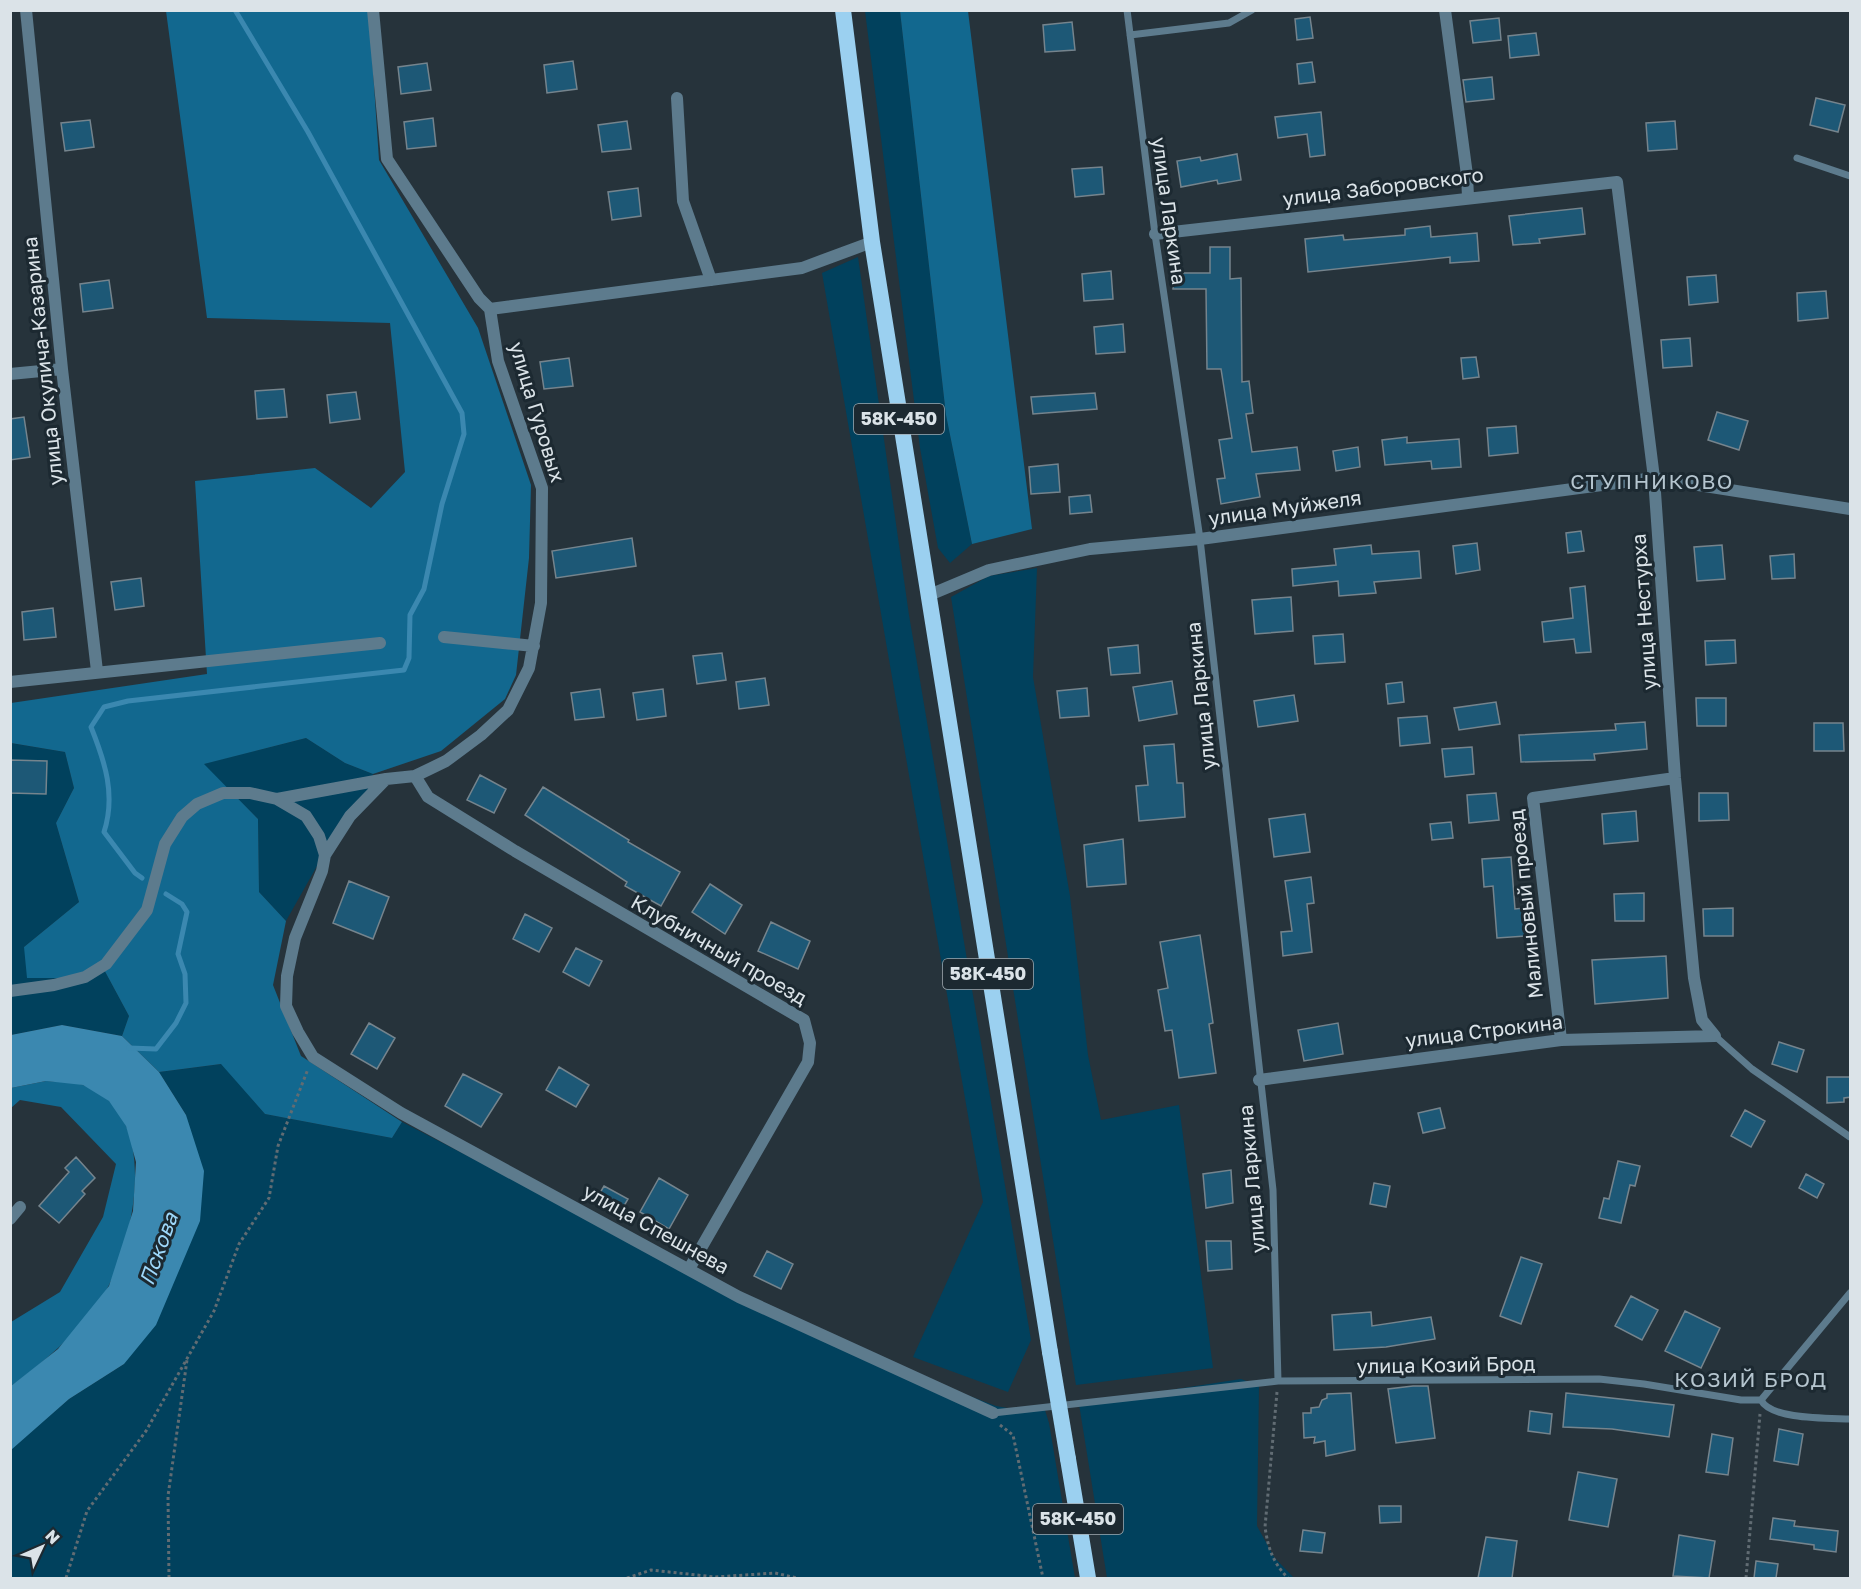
<svg xmlns="http://www.w3.org/2000/svg" width="1861" height="1589" font-family="'Golos Text',sans-serif">
<style>
.green{fill:#01415d}
.forest{fill:#12688f}
.water{fill:#3b88b0}
.lines{fill:none;stroke-linecap:round;stroke-linejoin:round}
.stream{stroke:#3b88b0;stroke-width:5}
.building{fill:#1d5876;stroke:#75848d;stroke-width:1.5}
.path{stroke:#616c73;stroke-width:3;stroke-dasharray:3 3;stroke-linecap:butt}
.service{stroke:#5d7b8d;stroke-width:7}
.minor{stroke:#5d7b8d;stroke-width:12}
.trunk{stroke:#9bd0f0;stroke-width:16}
.trunk-bridge{stroke:#9bd0f0;stroke-width:16}
.labels{text-anchor:middle;stroke-width:6;stroke-linejoin:round;paint-order:stroke}
.shield{fill:#1c2931;stroke:#a2abb1;stroke-width:1.5}
.shield-label{font-size:18px;font-weight:bold;fill:#dbe3e8}
.street-label{font-size:20px;fill:#dbe3e8;stroke:#1c2931}
.neighbourhood-label{font-size:21px;letter-spacing:1.5px;fill:#b5c5cf;stroke:#1c2931}
.water-label{font-size:21px;font-style:italic;fill:#9ed8fb;stroke:#1c2931}
</style>
<rect width="100%" height="100%" fill="#26333b"/>
<path class="green" d="M 865,11 L 900,11 L 946,415 L 972,544 L 950,563 L 938,548 L 920,448 Z
M 858,257 L 909,615 L 1031,1340 L 1008,1392 L 913,1357 L 983,1202 L 822,273 Z
M 1037,568 L 1033,677 L 1070,896 L 1088,1055 L 1101,1120 L 1179,1105 L 1213,1368 L 1076,1385 L 951,597 L 989,576 Z
M 306,738 L 345,763 L 373,774 L 372,788 L 335,834 L 286,921 L 259,892 L 258,819 L 203,764 Z
M 10,743 L 65,752 L 74,788 L 56,823 L 79,902 L 24,947 L 101,964 L 129,1016 L 122,1036 L 62,1025 L 11,1035 Z
M 222,1064 L 265,1114 L 392,1138 L 402,1122 L 691,1271 L 906,1372 L 996,1406 L 1019,1410 L 1044,1407 L 1049,1423 L 1075,1578 L 11,1578 L 10,1450 L 69,1399 L 124,1364 L 186,1115 L 159,1072 Z
M 1241,1379 L 1259,1386 L 1257,1526 L 1274,1557 L 1294,1578 L 1107,1578 L 1079,1404 Z"/>
<path class="forest" d="M 166,11 L 369,11 L 379,160 L 478,328 L 531,485 L 529,558 L 516,675 L 505,699 L 441,751 L 373,774 L 345,763 L 306,738 L 204,764 L 258,819 L 259,892 L 286,921 L 273,985 L 301,1056 L 402,1122 L 392,1138 L 265,1114 L 221,1064 L 159,1072 L 122,1036 L 129,1016 L 101,964 L 69,978 L 27,978 L 24,947 L 79,902 L 56,823 L 74,788 L 65,752 L 11,743 L 11,703 L 207,674 L 195,481 L 315,468 L 371,508 L 405,472 L 390,323 L 207,318 Z
M 900,11 L 968,11 L 1032,529 L 972,544 L 946,415 Z
M 46,1081 C 58,1082 72,1081 83,1085 C 160,1111 136,1231 109,1285 C 92,1321 43,1364 11,1386 L 11,1322 L 60,1292 L 103,1217 L 116,1164 L 61,1107 L 20,1100 L 11,1108 L 11,1088 Z"/>
<path class="water" d="M 62,1025 L 122,1036 L 159,1072 L 186,1115 L 204,1171 L 200,1221 L 156,1325 L 124,1364 L 69,1399 L 11,1450 L 11,1386 L 58,1349 L 109,1286 L 133,1211 L 136,1162 L 126,1126 L 109,1101 L 83,1085 L 46,1081 L 11,1088 L 11,1035 Z"/>
<g class="lines">
<path class="stream" d="M 142,878 L 135,873 L 104,832 C 116,795 105,762 91,727 L 104,707 L 128,701 L 404,670 L 409,658 L 410,615 L 424,589 L 442,504 L 464,434 L 462,413 L 308,132 L 235,10
M 129,1048 L 156,1049 L 176,1023 L 186,1003 L 185,974 L 178,954 L 187,912 L 182,904 L 166,894"/>
</g>
<path class="building" d="M 1310,17 L 1313,38 L 1297,40 L 1295,19 Z
M 1499,18 L 1501,40 L 1473,43 L 1470,21 Z
M 1072,22 L 1075,50 L 1045,52 L 1043,25 Z
M 1536,33 L 1539,55 L 1510,58 L 1508,36 Z
M 573,61 L 577,89 L 547,93 L 544,65 Z
M 1312,62 L 1315,82 L 1299,84 L 1297,64 Z
M 427,63 L 431,90 L 401,94 L 398,67 Z
M 1492,77 L 1494,99 L 1466,102 L 1463,80 Z
M 1816,98 L 1845,105 L 1838,132 L 1810,125 Z
M 1321,112 L 1325,155 L 1310,157 L 1307,134 L 1278,138 L 1275,117 Z
M 433,118 L 436,146 L 407,149 L 404,122 Z
M 90,120 L 94,147 L 65,151 L 61,123 Z
M 627,121 L 631,149 L 602,152 L 598,125 Z
M 1675,121 L 1677,149 L 1648,151 L 1646,123 Z
M 1237,154 L 1241,180 L 1218,184 L 1217,180 L 1181,187 L 1177,161 L 1200,157 L 1201,161 Z
M 1102,167 L 1104,194 L 1075,197 L 1072,169 Z
M 638,188 L 641,216 L 612,220 L 608,192 Z
M 1582,208 L 1585,234 L 1539,239 L 1540,243 L 1513,245 L 1509,216 Z
M 1430,226 L 1431,237 L 1477,233 L 1479,261 L 1450,263 L 1450,257 L 1308,272 L 1305,239 L 1343,235 L 1344,240 L 1405,235 L 1405,229 Z
M 1210,247 L 1230,247 L 1230,279 L 1241,278 L 1242,382 L 1249,381 L 1253,413 L 1246,414 L 1252,452 L 1297,447 L 1300,470 L 1256,474 L 1260,497 L 1221,504 L 1217,479 L 1225,478 L 1219,440 L 1232,438 L 1221,369 L 1207,369 L 1206,289 L 1173,289 L 1173,273 L 1210,273 Z
M 1111,271 L 1113,299 L 1084,301 L 1082,274 Z
M 1716,275 L 1718,302 L 1689,305 L 1687,277 Z
M 109,280 L 113,308 L 83,312 L 80,284 Z
M 1826,291 L 1828,318 L 1798,321 L 1797,293 Z
M 1123,324 L 1125,352 L 1096,354 L 1094,327 Z
M 1690,338 L 1692,366 L 1663,368 L 1661,340 Z
M 1476,357 L 1479,377 L 1463,379 L 1461,358 Z
M 569,358 L 573,386 L 544,389 L 540,362 Z
M 284,389 L 287,417 L 257,419 L 255,391 Z
M 356,392 L 360,419 L 330,423 L 327,395 Z
M 1095,393 L 1097,409 L 1033,414 L 1031,397 Z
M 1717,412 L 1748,421 L 1739,450 L 1708,440 Z
M 24,417 L 30,457 L 10,460 L 10,419 Z
M 1516,426 L 1518,453 L 1489,456 L 1487,428 Z
M 1407,437 L 1407,443 L 1459,439 L 1461,467 L 1432,469 L 1431,461 L 1385,465 L 1382,440 Z
M 1358,447 L 1360,467 L 1336,471 L 1333,451 Z
M 1058,464 L 1060,492 L 1031,494 L 1029,467 Z
M 1090,495 L 1092,512 L 1070,514 L 1069,497 Z
M 1581,531 L 1584,551 L 1568,553 L 1566,533 Z
M 632,538 L 636,566 L 556,578 L 552,551 Z
M 1477,543 L 1480,570 L 1456,574 L 1453,546 Z
M 1371,545 L 1372,554 L 1419,551 L 1421,578 L 1374,582 L 1376,593 L 1339,596 L 1338,581 L 1293,586 L 1292,569 L 1336,565 L 1334,549 Z
M 1722,545 L 1725,579 L 1697,581 L 1694,547 Z
M 1794,554 L 1795,578 L 1772,579 L 1770,556 Z
M 141,578 L 144,606 L 115,610 L 111,582 Z
M 1585,586 L 1591,652 L 1576,653 L 1574,639 L 1544,642 L 1542,622 L 1573,618 L 1570,588 Z
M 1291,597 L 1293,631 L 1255,634 L 1252,600 Z
M 53,608 L 56,637 L 24,640 L 22,612 Z
M 1343,634 L 1345,662 L 1315,664 L 1313,636 Z
M 1735,640 L 1736,663 L 1706,665 L 1705,641 Z
M 1138,645 L 1140,673 L 1111,675 L 1108,648 Z
M 722,653 L 726,680 L 697,684 L 693,656 Z
M 765,678 L 769,705 L 739,709 L 736,682 Z
M 1172,681 L 1177,714 L 1139,721 L 1133,687 Z
M 1402,682 L 1404,702 L 1388,704 L 1386,684 Z
M 1087,688 L 1089,716 L 1060,718 L 1057,691 Z
M 600,689 L 604,717 L 575,720 L 571,693 Z
M 663,689 L 666,716 L 637,720 L 633,693 Z
M 1294,695 L 1298,721 L 1258,727 L 1254,701 Z
M 1696,698 L 1726,698 L 1726,726 L 1697,726 Z
M 1496,702 L 1500,724 L 1459,730 L 1454,708 Z
M 1427,716 L 1430,743 L 1400,746 L 1398,718 Z
M 1645,722 L 1647,749 L 1594,754 L 1595,760 L 1521,762 L 1519,735 L 1616,730 L 1615,724 Z
M 1814,723 L 1843,723 L 1844,751 L 1814,751 Z
M 1174,744 L 1177,783 L 1183,783 L 1185,817 L 1139,821 L 1136,786 L 1148,785 L 1144,746 Z
M 1472,747 L 1474,774 L 1445,777 L 1442,749 Z
M 10,760 L 47,761 L 46,794 L 10,793 Z
M 480,775 L 506,789 L 494,813 L 467,800 Z
M 543,787 L 629,840 L 628,842 L 680,872 L 661,906 L 625,886 L 627,882 L 525,815 Z
M 1496,793 L 1499,820 L 1469,823 L 1467,795 Z
M 1699,793 L 1728,793 L 1729,820 L 1699,821 Z
M 1636,811 L 1638,841 L 1604,844 L 1602,814 Z
M 1305,814 L 1310,852 L 1274,857 L 1269,819 Z
M 1451,822 L 1453,838 L 1432,840 L 1430,824 Z
M 1123,839 L 1126,884 L 1087,887 L 1084,845 Z
M 1511,857 L 1515,909 L 1524,908 L 1527,936 L 1497,938 L 1493,886 L 1484,887 L 1482,859 Z
M 1311,877 L 1314,903 L 1307,904 L 1312,952 L 1283,956 L 1281,932 L 1292,931 L 1285,881 Z
M 349,881 L 389,897 L 373,939 L 333,923 Z
M 710,884 L 742,905 L 725,934 L 692,912 Z
M 1644,893 L 1644,921 L 1615,921 L 1614,894 Z
M 1733,908 L 1733,936 L 1704,936 L 1703,909 Z
M 525,914 L 552,928 L 539,952 L 513,939 Z
M 771,922 L 810,941 L 798,969 L 758,951 Z
M 1200,935 L 1213,1023 L 1209,1024 L 1216,1073 L 1179,1078 L 1172,1030 L 1165,1031 L 1158,990 L 1168,988 L 1160,942 Z
M 576,948 L 602,961 L 589,986 L 563,972 Z
M 1666,956 L 1668,998 L 1595,1004 L 1592,960 Z
M 369,1023 L 395,1038 L 377,1069 L 351,1054 Z
M 1338,1023 L 1343,1054 L 1304,1061 L 1298,1030 Z
M 1779,1042 L 1804,1050 L 1797,1072 L 1772,1064 Z
M 559,1067 L 589,1085 L 576,1107 L 546,1090 Z
M 463,1074 L 502,1094 L 481,1127 L 445,1106 Z
M 1827,1077 L 1851,1077 L 1851,1097 L 1844,1098 L 1844,1102 L 1827,1103 Z
M 1440,1108 L 1445,1128 L 1423,1133 L 1418,1113 Z
M 1745,1110 L 1765,1121 L 1751,1147 L 1731,1136 Z
M 76,1157 L 95,1178 L 82,1191 L 85,1194 L 59,1223 L 39,1206 L 69,1172 L 65,1168 Z
M 1618,1161 L 1640,1166 L 1635,1186 L 1630,1185 L 1621,1223 L 1599,1218 L 1604,1198 L 1609,1199 Z
M 1231,1170 L 1233,1203 L 1206,1208 L 1203,1174 Z
M 1806,1174 L 1824,1184 L 1817,1198 L 1799,1188 Z
M 659,1178 L 688,1195 L 669,1229 L 640,1212 Z
M 1374,1183 L 1390,1186 L 1386,1207 L 1370,1204 Z
M 604,1186 L 628,1199 L 621,1211 L 597,1198 Z
M 1206,1241 L 1231,1241 L 1232,1269 L 1208,1271 Z
M 767,1251 L 793,1264 L 781,1289 L 754,1276 Z
M 1521,1257 L 1542,1264 L 1521,1324 L 1500,1316 Z
M 1631,1296 L 1658,1310 L 1642,1340 L 1615,1326 Z
M 1685,1311 L 1720,1328 L 1701,1368 L 1665,1351 Z
M 1371,1312 L 1372,1326 L 1431,1317 L 1435,1339 L 1386,1347 L 1334,1350 L 1332,1315 Z
M 1413,1386 L 1428,1386 L 1435,1438 L 1396,1443 L 1388,1389 Z
M 1351,1393 L 1355,1450 L 1326,1456 L 1325,1441 L 1314,1443 L 1315,1437 L 1304,1438 L 1303,1413 L 1311,1413 L 1311,1408 L 1319,1407 L 1322,1400 L 1327,1398 L 1327,1394 Z
M 1566,1393 L 1674,1405 L 1669,1437 L 1612,1429 L 1563,1427 Z
M 1530,1411 L 1552,1414 L 1550,1434 L 1528,1431 Z
M 1779,1429 L 1803,1434 L 1798,1465 L 1774,1461 Z
M 1712,1434 L 1733,1438 L 1728,1475 L 1706,1472 Z
M 1578,1472 L 1617,1479 L 1608,1527 L 1569,1520 Z
M 1379,1506 L 1401,1506 L 1401,1522 L 1380,1523 Z
M 1773,1518 L 1795,1521 L 1794,1526 L 1838,1531 L 1836,1552 L 1814,1549 L 1814,1545 L 1770,1539 Z
M 1303,1530 L 1325,1533 L 1322,1553 L 1300,1551 Z
M 1679,1535 L 1715,1541 L 1709,1578 L 1673,1576 Z
M 1486,1537 L 1517,1541 L 1512,1578 L 1478,1578 Z
M 1756,1561 L 1778,1564 L 1776,1578 L 1754,1578 Z"/>
<g class="lines">
<path class="path" d="M 1277,1392 L 1265,1527 C 1268,1548 1273,1563 1288,1578
M 1000,1425 L 1013,1435 L 1043,1578
M 66,1578 L 87,1511 L 146,1431 L 214,1311 L 239,1244 L 269,1198 L 278,1146 L 308,1069
M 169,1578 L 168,1496 L 187,1360
M 627,1578 L 651,1570 L 715,1577 L 775,1573 L 797,1578
M 1746,1578 L 1760,1414"/>
<path class="service" d="M 1127,10 L 1155,234 L 1200,539 L 1273,1190 L 1278,1381
M 1130,35 L 1229,23 L 1252,10
M 1797,158 L 1850,176
M 1715,1036 L 1752,1069 L 1850,1137
M 1761,1400 C 1771,1420 1829,1418 1850,1419
M 993,1413 L 1278,1381 L 1599,1379 L 1644,1384 L 1741,1400 L 1761,1400 L 1850,1293"/>
<path class="minor" d="M 26,10 L 62,369 L 97,671
M 373,10 L 387,159 L 479,298 L 490,309
M 1445,10 L 1467,175 L 1468,197
M 677,98 L 683,201 L 711,280
M 1155,234 L 1617,182 L 1654,478 L 1675,778 L 1694,978 L 1702,1020 L 1715,1036
M 490,309 L 802,268 L 872,242
M 10,374 L 62,369
M 927,596 L 989,570 L 1090,549 L 1200,539 L 1654,478 L 1850,509
M 444,637 L 534,646
M 10,682 L 380,643
M 415,776 L 428,797 L 515,851 L 804,1020 L 810,1043 L 808,1062 L 689,1269
M 277,799 L 386,779
M 325,855 L 350,816 L 386,779 L 415,776 L 446,761 L 481,735 L 508,710 L 529,668 L 541,603 L 542,488 L 498,361 L 490,309
M 10,991 L 54,985 L 85,977 L 106,964 L 147,910 L 165,844 L 182,817 L 197,804 L 223,793 L 250,793 L 277,799 L 306,816 L 319,836 L 325,855 L 322,871 L 295,938 L 287,976 L 286,1006 L 298,1032 L 313,1057 L 401,1113 L 739,1297 L 993,1413
M 1561,1040 L 1533,798 L 1675,778
M 1259,1080 L 1561,1040 L 1715,1036
M 10,1219 L 20,1207"/>
<path class="trunk" d="M 843,10 L 872,242 L 1050,1352
M 1068,1459 L 1088,1578"/>
<path class="trunk-bridge" d="M 1050,1352 L 1068,1459"/>
</g>
<g class="labels">
<g class="shield">
<rect x="854" y="404" width="90" height="30" rx="4.5"/>
<rect x="943" y="959" width="90" height="30" rx="4.5"/>
<rect x="1033" y="1504" width="90" height="30" rx="4.5"/>
</g>
<g class="shield-label">
<text x="899" y="425">58К-450</text>
<text x="988" y="980">58К-450</text>
<text x="1078" y="1525">58К-450</text>
</g>
<g class="street-label">
<text transform="translate(1383 187) rotate(-7)" y="7">улица Заборовского</text>
<text transform="translate(1169 211) rotate(82)" y="7">улица Ларкина</text>
<text transform="translate(43 361) rotate(-96)" y="7">улица Окулича-Казарина</text>
<text transform="translate(537 412) rotate(73)" y="7">улица Гуровых</text>
<text transform="translate(1285 508) rotate(-8)" y="7">улица Муйжеля</text>
<text transform="translate(1644 612) rotate(-94)" y="7">улица Нестурха</text>
<text transform="translate(1201 696) rotate(-96)" y="7">улица Ларкина</text>
<text transform="translate(1526 904) rotate(-96)" y="7">Малиновый проезд</text>
<text transform="translate(719 950) rotate(30)" y="7">Клубничный проезд</text>
<text transform="translate(1484 1031) rotate(-7)" y="7">улица Строкина</text>
<text transform="translate(1252 1179) rotate(-95)" y="7">улица Ларкина</text>
<text transform="translate(656 1229) rotate(29)" y="7">улица Спешнева</text>
<text transform="translate(1446 1365) rotate(-1)" y="7">улица Козий Брод</text>
</g>
<g class="neighbourhood-label">
<text x="1652" y="489">СТУПНИКОВО</text>
<text x="1751" y="1387">КОЗИЙ БРОД</text>
</g>
<g class="water-label">
<text transform="translate(159 1249) rotate(-70)" y="7">Пскова</text>
</g>
</g>
<rect width="1861" height="1589" fill="none" stroke="#dbe3e8" stroke-width="24"/>
<g transform="translate(42 1547) rotate(46)" stroke="#1c2931" stroke-width="4.5" paint-order="stroke">
<path d="M0-4.5L10 22L0 15L-10 22Z" fill="#dbe3e8"/>
<text y="-9" font-size="16" font-weight="bold" text-anchor="middle" fill="#dbe3e8">N</text>
</g>
</svg>
